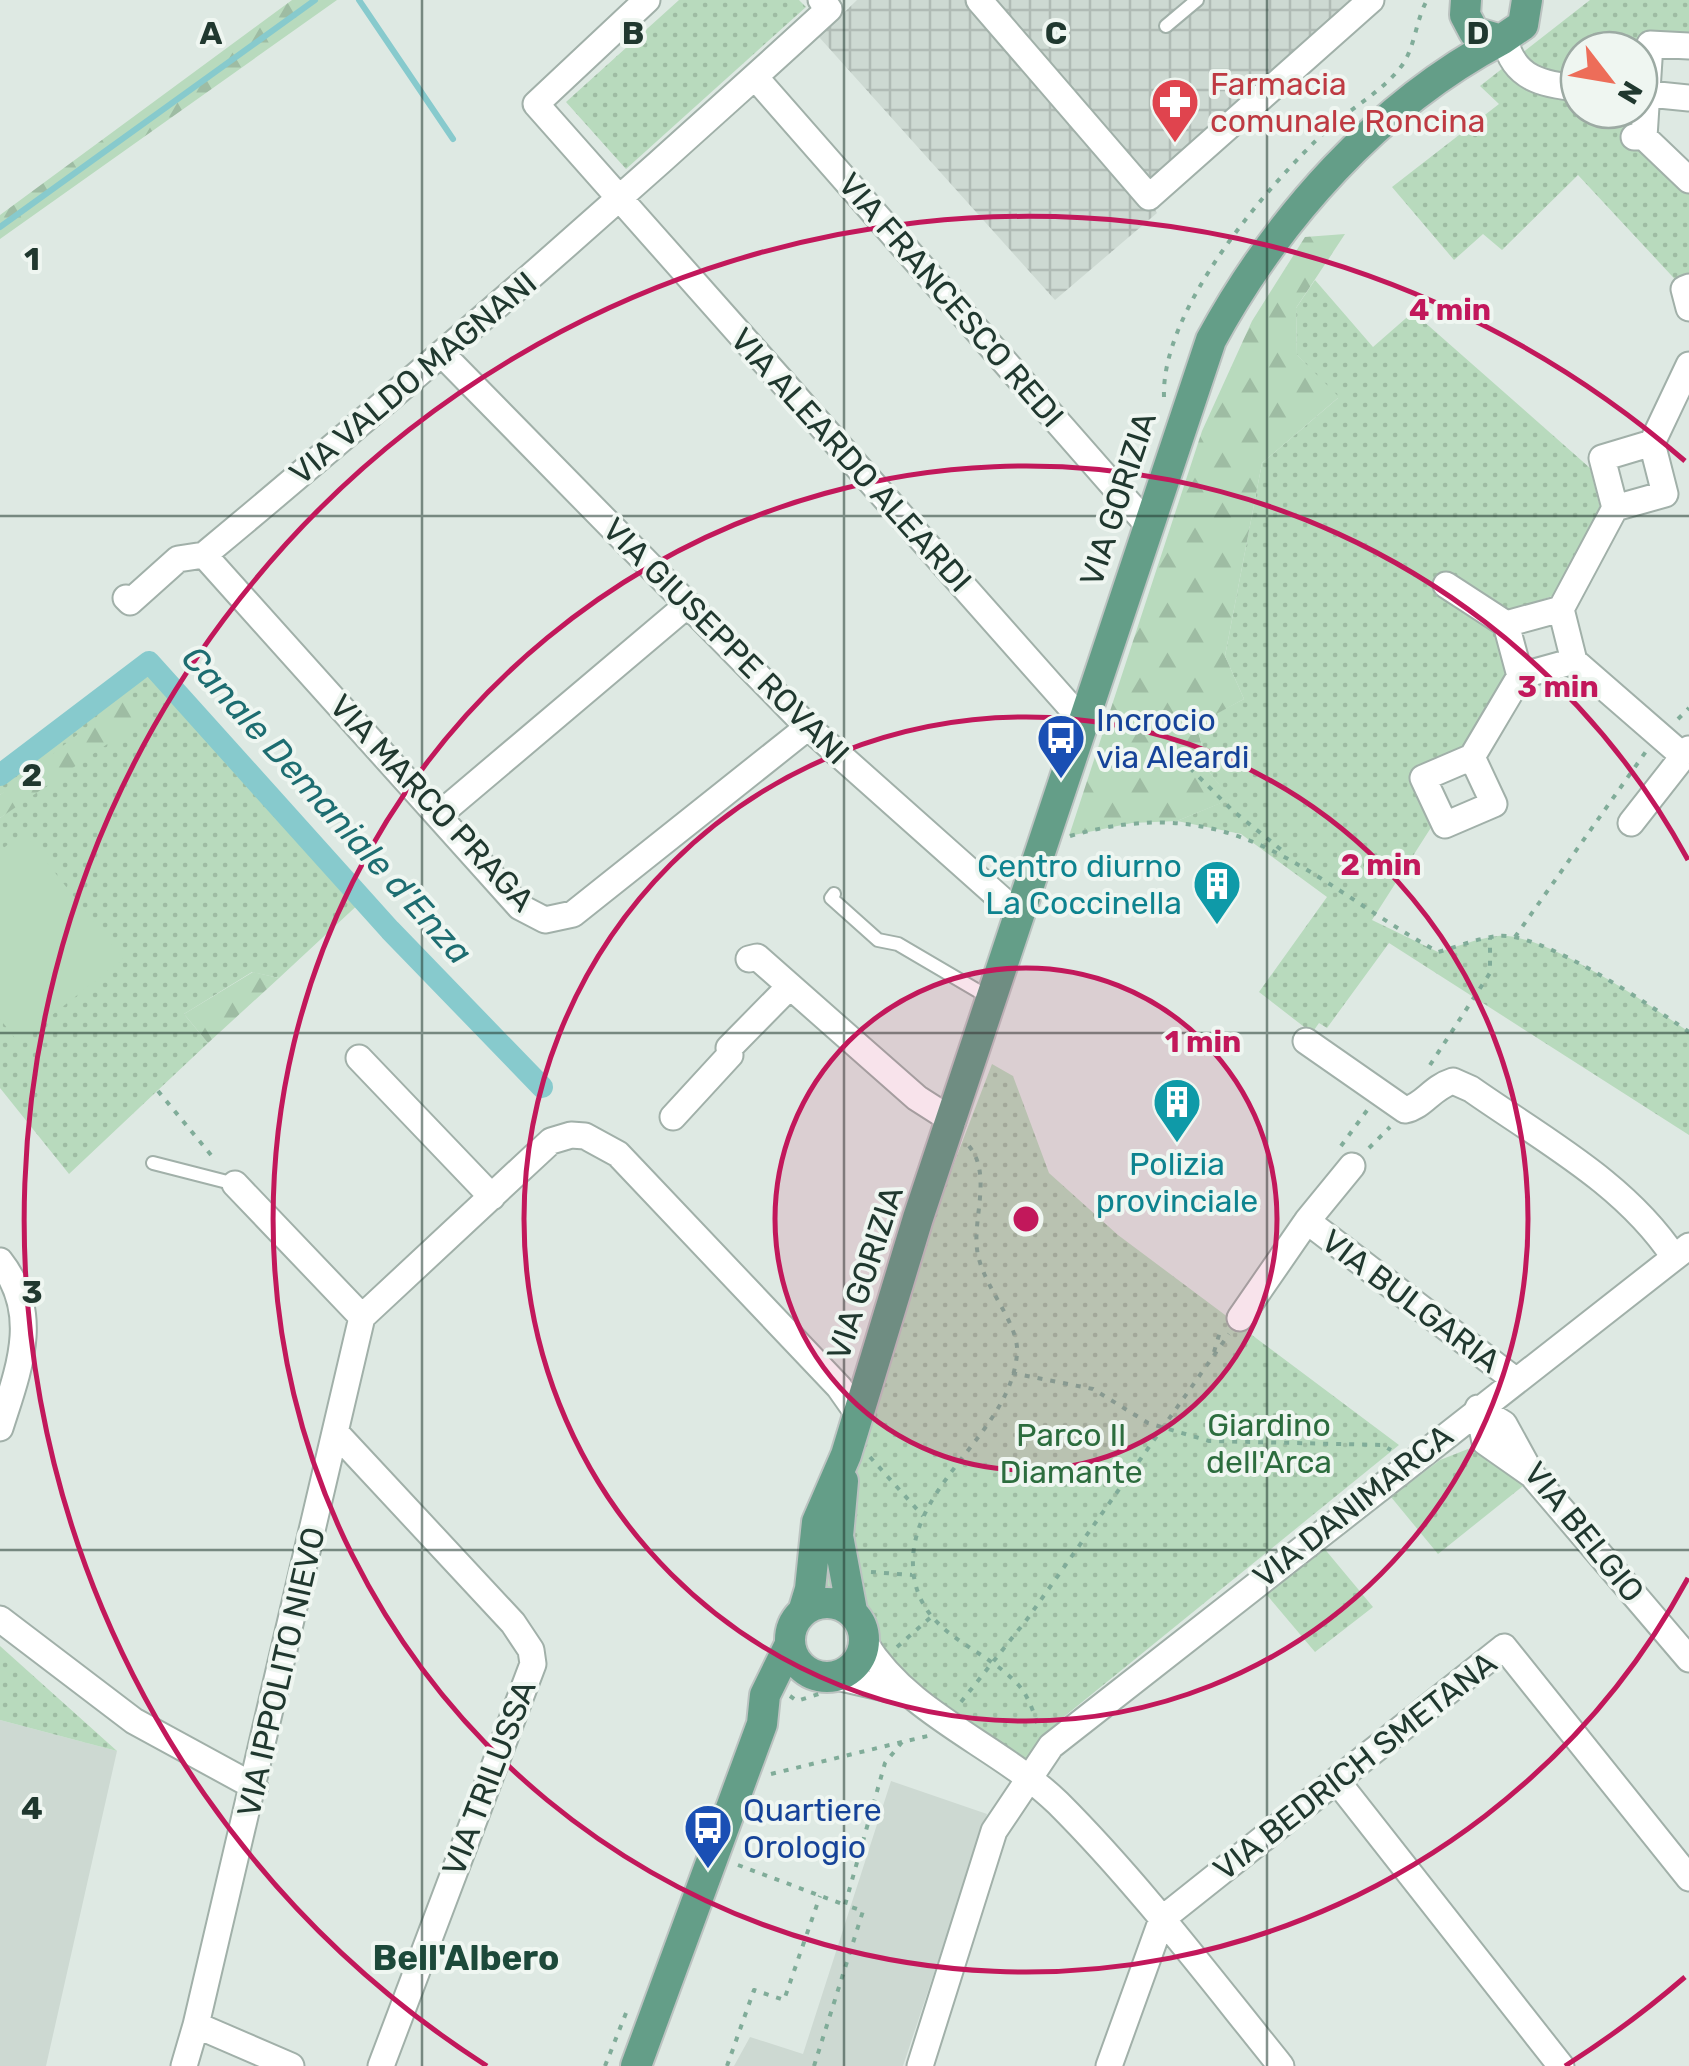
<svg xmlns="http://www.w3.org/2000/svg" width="1689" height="2066" font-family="Rubik,sans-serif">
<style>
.built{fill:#cdd9d2}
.industrial{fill:url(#industrial-grid)}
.grass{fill:url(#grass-dots);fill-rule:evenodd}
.forest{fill:url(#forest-firs)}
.garden{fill:#b8dabd}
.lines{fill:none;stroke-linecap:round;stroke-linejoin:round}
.stream{stroke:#87cacd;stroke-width:6}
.canal{stroke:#87cacd;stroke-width:22}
.lane-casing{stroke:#a1b0a9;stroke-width:16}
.street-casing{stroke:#a1b0a9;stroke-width:29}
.primary-casing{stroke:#bcc3c1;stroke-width:34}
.path{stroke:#80ac99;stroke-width:4;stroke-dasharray:5 8;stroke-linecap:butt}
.lane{stroke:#fff;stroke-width:12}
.street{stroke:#fff;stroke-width:25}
.primary{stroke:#649e88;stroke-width:30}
.grid{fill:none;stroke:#20382f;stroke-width:2.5;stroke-opacity:0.55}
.ring{fill:none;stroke:#c2185b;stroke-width:5}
.labels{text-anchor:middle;stroke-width:8;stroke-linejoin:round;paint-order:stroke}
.health-label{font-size:32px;fill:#be3a42;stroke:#eff6f1;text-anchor:start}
.street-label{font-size:32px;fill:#20382f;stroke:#eff6f1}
.transit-label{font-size:32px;fill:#164399;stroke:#eff6f1;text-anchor:start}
.culture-label{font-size:32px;fill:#0d838f;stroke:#eff6f1;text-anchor:end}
.park-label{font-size:32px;fill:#2c6d3e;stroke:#eff6f1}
.water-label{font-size:35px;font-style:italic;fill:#1d6d71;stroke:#eff6f1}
.neighbourhood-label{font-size:35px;font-weight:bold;fill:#1d493a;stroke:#eff6f1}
.grid-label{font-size:32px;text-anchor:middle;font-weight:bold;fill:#20382f;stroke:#eff6f1;stroke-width:8;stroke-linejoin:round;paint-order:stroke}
.centre{fill:#c2185b;stroke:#eff6f1;stroke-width:5}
.ring-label{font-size:30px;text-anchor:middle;font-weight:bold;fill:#c2185b;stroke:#eff6f1;stroke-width:8;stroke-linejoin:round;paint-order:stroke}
</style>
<defs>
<pattern id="industrial-grid" width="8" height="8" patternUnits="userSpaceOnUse" patternTransform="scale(2.5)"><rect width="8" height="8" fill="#cdd9d2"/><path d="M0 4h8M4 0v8" fill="none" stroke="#b0bbb5"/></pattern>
<pattern id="grass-dots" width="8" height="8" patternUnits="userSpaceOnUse" patternTransform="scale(2.5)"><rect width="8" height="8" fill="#b8dabd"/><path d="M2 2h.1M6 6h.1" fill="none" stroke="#9ebca3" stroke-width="1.8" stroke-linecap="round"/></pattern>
<pattern id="forest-firs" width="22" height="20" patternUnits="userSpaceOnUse" patternTransform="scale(2.5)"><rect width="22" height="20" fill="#b8dabd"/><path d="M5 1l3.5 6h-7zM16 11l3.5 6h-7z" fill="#9ebca3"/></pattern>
</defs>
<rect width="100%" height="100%" fill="#dee9e3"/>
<path class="built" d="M 0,1720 L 117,1751 L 46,2066 L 0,2066 Z
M 891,1781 L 987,1814 L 903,2066 L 734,2066 L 750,2037 L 803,2054 Z"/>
<path class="industrial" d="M 857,0 L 1371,0 L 1149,198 L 1157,213 L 1055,300 L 819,37 Z"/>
<path class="grass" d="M 679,0 L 799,0 L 806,7 L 626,169 L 566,102 Z
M 1590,0 L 1689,0 L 1689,46 L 1651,44 L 1644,137 L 1689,191 L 1689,287 L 1684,289 L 1578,175 L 1502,250 L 1483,234 L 1454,260 L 1392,187 L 1499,104 L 1480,86 ZM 1579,50 L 1639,50 L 1639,110 L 1579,110 Z
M 1315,280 L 1373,347 L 1413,312 L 1590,468 L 1600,507 L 1556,595 L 1496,614 L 1520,676 L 1472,757 L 1423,778 L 1445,825 L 1432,826 L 1372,920 L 1438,952 C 1457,947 1478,938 1498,936 C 1542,931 1651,1006 1689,1032 L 1689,1135 L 1389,943 L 1327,1028 L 1319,1023 L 1312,1033 L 1259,992 L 1327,897 L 1241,834 L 1177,821 L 1230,799 L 1210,773 L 1196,724 L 1244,699 L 1225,656 L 1262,463 L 1338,398 L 1297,355 L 1296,308 Z
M 149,662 L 363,900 L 279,978 L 252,972 L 184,1014 L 208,1043 L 69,1174 L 0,1088 L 0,818 L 22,801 L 16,785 L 0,795 L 0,775 Z
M 992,1064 L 1013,1076 L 1049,1173 L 1118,1235 L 1399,1445 L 1060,1720 L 1027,1769 L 956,1720 L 817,1596 L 927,1234 Z
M 1468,1449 L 1491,1456 L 1523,1486 L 1438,1554 L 1391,1497 L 1440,1460 Z
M 1323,1547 L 1373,1607 L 1315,1652 L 1266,1594 Z
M 0,1646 L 117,1751 L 0,1720 Z"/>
<path class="forest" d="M 292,0 L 337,0 L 0,239 L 0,215 Z
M 1345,234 L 1296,308 L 1297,355 L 1339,397 L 1262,463 L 1225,656 L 1244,699 L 1196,725 L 1210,773 L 1231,799 L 1177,821 L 1132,823 L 1069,836 L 1202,431 L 1252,321 L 1305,237 Z
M 124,698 L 142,706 L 135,725 L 0,818 L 0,795 Z
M 253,972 L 279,978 L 208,1043 L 184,1014 Z"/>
<path class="garden" d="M 23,832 L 123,959 L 18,1042 L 0,1019 L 0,851 Z"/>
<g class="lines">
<path class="stream" d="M 359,0 L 453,139
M 0,227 L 315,0"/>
<path class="canal" d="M 0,775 L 149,662 L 390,930 L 542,1087"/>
<g class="lane-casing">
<path id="lane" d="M 1166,26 L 1197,0
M 834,894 L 831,898 L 878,940 L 898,944 L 990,998
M 153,1163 L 235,1184"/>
</g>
<g class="street-casing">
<path id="street" d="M 647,0 L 536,104 L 1082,720
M 979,0 L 1149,197 L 1371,0
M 1505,39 C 1513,79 1544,85 1579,88
M 755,77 L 1147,524
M 1639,93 L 1689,98
M 1634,137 L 1644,137 L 1650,44 L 1689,46
M 1644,137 L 1689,180
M 1689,287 L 1684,289 L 1689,308
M 444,356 L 808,727 L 1019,915
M 1615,508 L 1602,458 L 1652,443
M 204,555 C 417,378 625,196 829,9 L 821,0
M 1446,585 L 1506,624
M 126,598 L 130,602 L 178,559 L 204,555 L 520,907 L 545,920 L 573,914 L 808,727
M 1574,661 L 1681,754
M 1520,676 L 1506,624 L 1561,609
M 1472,757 L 1494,804 L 1445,825 L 1423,778 L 1472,757 L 1520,676 L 1574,661 L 1561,609 L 1615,508 L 1665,494 L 1652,443 L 1689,365
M 440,814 L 686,606
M 1631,823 L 1689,749
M 749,959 L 757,957 L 917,1098 L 953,1121
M 1306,1041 L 1405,1110 C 1424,1106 1431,1088 1453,1081 L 1471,1089 C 1542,1139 1625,1183 1674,1257
M 359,1058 L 492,1197
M 673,1117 L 730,1055 L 729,1048 L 790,986
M 1352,1166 L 1307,1221 L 1515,1380
M 235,1184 L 362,1317
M 0,1261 C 42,1314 18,1371 0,1428
M 1240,1318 L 1307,1221
M 337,1434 L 513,1623 L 531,1650 L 533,1664 L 381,2066
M 1532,1475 L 1485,1442 L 1478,1408 L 1504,1424 L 1532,1475 L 1689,1659
M 0,1619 L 134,1721 L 255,1787
M 865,1643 C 910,1716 997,1744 1058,1803 C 1139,1884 1209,1977 1281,2066
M 837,1677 L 898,1691
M 1337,1781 L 1561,2066
M 196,2025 L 362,1317 L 551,1141 L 571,1135 L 585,1136 L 618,1154 L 839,1387 L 858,1414
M 184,2066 L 196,2025 L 291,2066
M 920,2066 L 994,1831 L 1051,1746 L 1689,1246
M 1109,2066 L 1162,1919 L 1504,1647 L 1689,1878"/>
</g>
<g class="primary-casing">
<path id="primary" d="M 1466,0 L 1465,15 L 1474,32 L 1501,40 L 1523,25 L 1527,0
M 843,1481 L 838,1536 L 852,1611
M790 1640a37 37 0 1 1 74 0a37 37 0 1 1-74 0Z
M 803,1612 L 810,1589 L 817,1522 L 846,1455 L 918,1218 L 1211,340 C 1277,219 1378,105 1501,40
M 636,2066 L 762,1724 L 765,1695 L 790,1644"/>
</g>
<path class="path" d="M 1164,397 C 1161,310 1266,187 1328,129 C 1352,107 1384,91 1403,64 C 1415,46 1416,20 1427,0
M 1678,719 L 1689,708
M 1190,768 L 1232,810 L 1284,852
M 1070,836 C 1238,788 1305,878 1438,952 C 1457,947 1478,938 1498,936 C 1541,931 1651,1006 1689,1032
M 1515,937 L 1647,750
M 1430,1065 L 1490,973 L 1490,938
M 158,1091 L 216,1161
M 969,1146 C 992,1174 973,1217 977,1249 C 981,1285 1020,1323 1017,1354 C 1010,1437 901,1488 914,1577 C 924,1638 987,1647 1021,1688 C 1030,1700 1035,1716 1039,1730
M 1341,1146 L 1368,1109
M 1369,1148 L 1390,1127
M 1214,1352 L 1221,1328
M 1012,1373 L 1093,1389 L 1148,1423 L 1209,1441 L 1382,1445 L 1391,1450
M 870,1457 L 923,1516
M 871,1572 L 912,1575
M 897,1647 L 931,1617
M 790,1696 L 797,1701 L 822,1693
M 961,1702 L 1028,1618 L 1229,1334
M 771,1774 L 902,1742
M 738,1865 L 845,1905
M 605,2066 L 628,2008
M 727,2066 L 754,1990 L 784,2000 L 820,1896
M 814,2066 L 863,1911 L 845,1905 L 885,1763 L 902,1742 L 928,1736"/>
<use href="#lane" class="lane"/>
<use href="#street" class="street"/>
<use href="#primary" class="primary"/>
</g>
<path class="grid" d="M 422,0 L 422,2066M 844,0 L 844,2066M 1267,0 L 1267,2066M 0,516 L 1689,516M 0,1033 L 1689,1033M 0,1550 L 1689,1550"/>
<circle cx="1026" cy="1219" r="251" fill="#c2185b" fill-opacity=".12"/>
<g class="ring">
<circle cx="1026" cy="1219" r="251"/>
<circle cx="1026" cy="1219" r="502"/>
<path d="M1688 1578A753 753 0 1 1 1688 860"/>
<path d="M1685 1977A1004 1004 0 0 1 1565 2066M487 2066A1004 1004 0 1 1 1685 461"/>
</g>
<defs>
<g id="pharmacy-pin" transform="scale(2.5)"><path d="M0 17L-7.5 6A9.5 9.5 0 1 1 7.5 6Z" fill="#e0444e" stroke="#eff6f1"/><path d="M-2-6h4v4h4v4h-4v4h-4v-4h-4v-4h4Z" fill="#fff"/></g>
<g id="bus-pin" transform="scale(2.5)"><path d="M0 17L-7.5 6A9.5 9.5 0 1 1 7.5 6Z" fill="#1a4fb4" stroke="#eff6f1"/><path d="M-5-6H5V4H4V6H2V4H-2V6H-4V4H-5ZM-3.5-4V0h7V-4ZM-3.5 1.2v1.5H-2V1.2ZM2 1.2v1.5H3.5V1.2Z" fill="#fff"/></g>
<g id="building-pin" transform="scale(2.5)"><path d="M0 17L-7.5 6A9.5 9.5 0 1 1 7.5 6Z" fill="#0f9aa8" stroke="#eff6f1"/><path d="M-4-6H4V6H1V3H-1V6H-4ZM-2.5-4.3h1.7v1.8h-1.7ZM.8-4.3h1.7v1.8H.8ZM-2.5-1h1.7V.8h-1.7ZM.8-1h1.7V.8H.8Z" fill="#fff"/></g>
</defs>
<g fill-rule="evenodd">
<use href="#pharmacy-pin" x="1175" y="102"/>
<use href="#bus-pin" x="1061" y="738"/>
<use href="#building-pin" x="1217" y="884"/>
<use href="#building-pin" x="1177" y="1102"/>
<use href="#bus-pin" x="708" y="1828"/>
</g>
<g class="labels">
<g class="health-label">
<text x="1210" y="95">Farmacia<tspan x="1210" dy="37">comunale Roncina</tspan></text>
</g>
<g class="street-label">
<text transform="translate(951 300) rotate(49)" y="11">VIA FRANCESCO REDI</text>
<text transform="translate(413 378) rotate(-40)" y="11">VIA VALDO MAGNANI</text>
<text transform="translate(851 460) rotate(48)" y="11">VIA ALEARDO ALEARDI</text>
<text transform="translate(1118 499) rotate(-72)" y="11">VIA GORIZIA</text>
<text transform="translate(726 641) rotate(45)" y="11">VIA GIUSEPPE ROVANI</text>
<text transform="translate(432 803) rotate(47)" y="11">VIA MARCO PRAGA</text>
<text transform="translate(865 1273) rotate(-72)" y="11">VIA GORIZIA</text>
<text transform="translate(1411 1301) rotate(37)" y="11">VIA BULGARIA</text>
<text transform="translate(1353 1506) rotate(-38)" y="11">VIA DANIMARCA</text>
<text transform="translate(1584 1532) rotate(51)" y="11">VIA BELGIO</text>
<text transform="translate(281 1672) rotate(-77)" y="11">VIA IPPOLITO NIEVO</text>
<text transform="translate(1355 1766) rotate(-38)" y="11">VIA BEDRICH SMETANA</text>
<text transform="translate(489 1778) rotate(-69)" y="11">VIA TRILUSSA</text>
</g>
<g class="transit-label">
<text x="1096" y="731">Incrocio<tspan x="1096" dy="37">via Aleardi</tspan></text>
<text x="743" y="1821">Quartiere<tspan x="743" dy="37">Orologio</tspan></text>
</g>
<g class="culture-label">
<text x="1182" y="877">Centro diurno<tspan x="1182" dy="37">La Coccinella</tspan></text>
<text x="1177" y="1175" text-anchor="middle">Polizia<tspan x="1177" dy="37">provinciale</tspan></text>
</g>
<g class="park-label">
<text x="1269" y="1436">Giardino<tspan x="1269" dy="37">dell'Arca</tspan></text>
<text x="1071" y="1446">Parco Il<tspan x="1071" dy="37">Diamante</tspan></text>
</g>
<g class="water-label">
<text transform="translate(327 805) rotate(48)" y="12">Canale Demaniale d'Enza</text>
</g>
<g class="neighbourhood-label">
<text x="466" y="1970">Bell'Albero</text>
</g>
</g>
<g class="grid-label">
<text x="211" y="44">A</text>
<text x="633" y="44">B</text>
<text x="1056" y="44">C</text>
<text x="1478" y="44">D</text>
<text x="32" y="270">1</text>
<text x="32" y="786">2</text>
<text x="32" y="1303">3</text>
<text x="32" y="1819">4</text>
</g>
<circle cx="1026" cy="1219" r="15" class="centre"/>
<g class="ring-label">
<text x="1450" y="320">4 min</text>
<text x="1558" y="697">3 min</text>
<text x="1381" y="875">2 min</text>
<text x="1203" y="1052">1 min</text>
</g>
<g transform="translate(1609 80) rotate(121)"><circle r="48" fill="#eff6f1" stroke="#9caaa3" stroke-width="2.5"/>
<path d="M0-8L18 38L0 25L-18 38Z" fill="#ed6d59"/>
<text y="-15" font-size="28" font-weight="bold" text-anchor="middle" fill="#20382f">N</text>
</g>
</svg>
